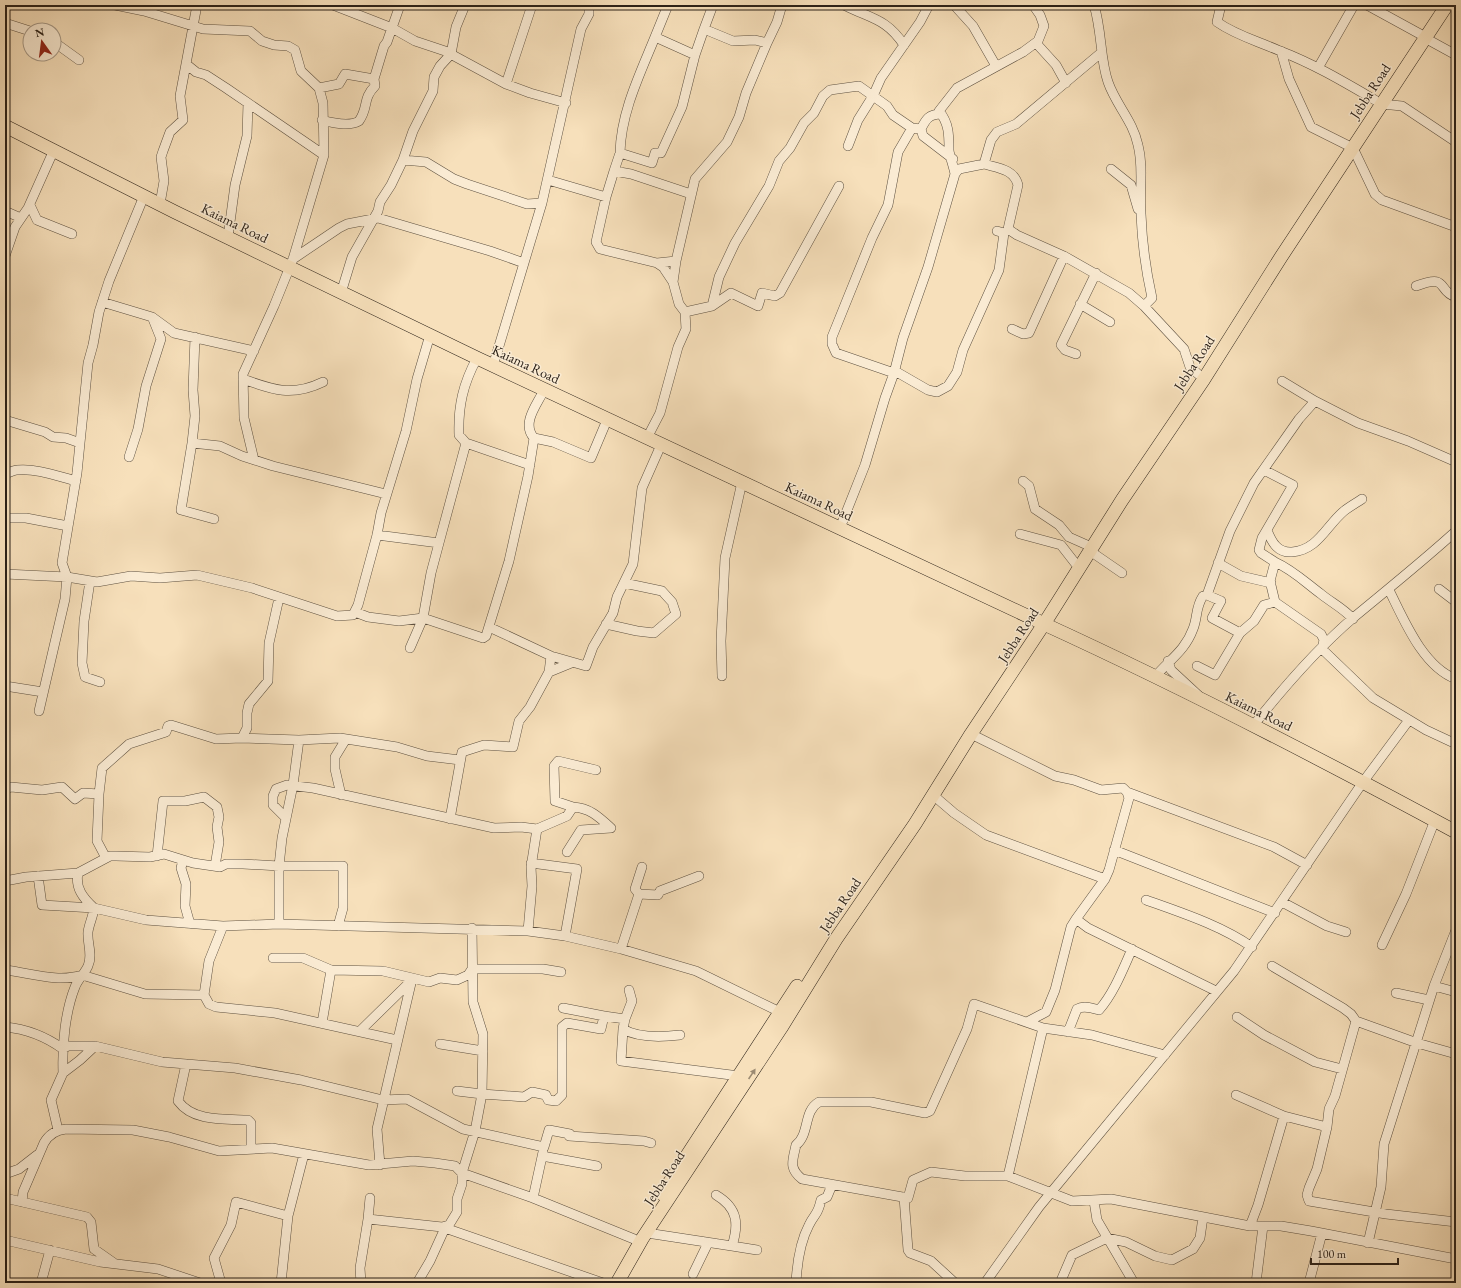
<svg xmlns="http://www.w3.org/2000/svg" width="1461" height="1288" font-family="'EB Garamond',serif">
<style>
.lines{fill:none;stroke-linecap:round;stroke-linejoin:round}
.minor-casing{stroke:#5e5141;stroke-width:10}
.highway-casing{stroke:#2b2118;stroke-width:14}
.minor{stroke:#faebd3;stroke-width:9}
.highway{stroke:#f7e0bb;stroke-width:13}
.oneway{fill:#9b8a72}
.labels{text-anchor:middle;stroke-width:3;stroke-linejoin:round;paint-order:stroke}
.street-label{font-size:14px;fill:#2b2118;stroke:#faebd3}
</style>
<rect width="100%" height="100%" fill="#f7e0bb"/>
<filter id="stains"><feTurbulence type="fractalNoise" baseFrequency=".005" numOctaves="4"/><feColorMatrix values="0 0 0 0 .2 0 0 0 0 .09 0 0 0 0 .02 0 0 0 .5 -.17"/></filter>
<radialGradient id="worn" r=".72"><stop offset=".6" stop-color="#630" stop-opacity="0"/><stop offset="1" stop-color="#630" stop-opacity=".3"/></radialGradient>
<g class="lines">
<g class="minor-casing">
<path id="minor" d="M 115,5 L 144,11 L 203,29 L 250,31 L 262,41 L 274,45 L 288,46 L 295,50 L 301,71 L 319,88
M 333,5 L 392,28 L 415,41 L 445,51 L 506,84 L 530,93 L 566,103
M 668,5 L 655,37 L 695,55 L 704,29
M 713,5 L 704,29 L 733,41 L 755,40 L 767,43
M 844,5 C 871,19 886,18 904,45
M 954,5 L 973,26 L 996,66
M 1094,5 C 1102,31 1100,59 1108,82 C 1116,105 1133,121 1138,145 C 1144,168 1139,191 1141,214 C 1142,242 1146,271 1152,298 L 1144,306
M 1221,5 L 1217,22 C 1237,36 1258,41 1280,51 C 1314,64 1344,82 1375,100
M 1367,5 L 1420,34
M 5,23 L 30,31
M 1425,38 L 1456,55
M 54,42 L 79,60
M 1036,43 L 1056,65 L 1066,83
M 1281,51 L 1289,79 L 1311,127 L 1347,145
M 186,64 L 196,72 L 206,75 L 226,88 L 324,155
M 1318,68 L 1354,5
M 506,84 L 532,5
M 1381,104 L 1402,106 L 1456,142
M 322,120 C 333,123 349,127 359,121 C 369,107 362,99 375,86 L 374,79
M 921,129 C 926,119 929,114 941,114
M 848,146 L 858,120 L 873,96 L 881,78 L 920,22 L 929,5
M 1353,148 L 1375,194 L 1382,200 L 1456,227
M 620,153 C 621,112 640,74 655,37
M 403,160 L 413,131 L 433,91 L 434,77 L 440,66 L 451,54 L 456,27 L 465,5
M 984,164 C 998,168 1014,169 1018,185 L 1008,229 L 1017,235 L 1064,256 L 1129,293 L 1144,306 L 1184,349 L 1190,367 L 1198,374
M 1111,169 L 1131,185 L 1138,209
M 614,171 L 620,153 L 652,163 L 655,153 L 661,153 L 682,107 L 695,55
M 955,174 C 954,168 949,154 949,150 C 949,135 949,123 939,111 L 957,88 L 1023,52 L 1038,41 L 1044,26 L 1040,15 L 1033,5
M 548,180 L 606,197
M 160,204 L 164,181 L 161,157 L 163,151 L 170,132 L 183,120 L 180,96 L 197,5
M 30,205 L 37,220 L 72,234
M 5,211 L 21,218
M 228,237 L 235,185 L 247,136 L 248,103
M 5,256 L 15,227 L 28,208 L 53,152
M 293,259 L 339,228 L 347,224 L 378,218 L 490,251 L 524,263 L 542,203 L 581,29 L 589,14 L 589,5
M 676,261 L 657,263 L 600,249 L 596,242 L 606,197 L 614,171 L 631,174 L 691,194
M 657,263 L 663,267 L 673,282
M 1416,286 C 1450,273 1436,291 1456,297
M 341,293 L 352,257 L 378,211 L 380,202 L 391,185 L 403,160 L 426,162 L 454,179 L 467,184 L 527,204 L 542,203
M 102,302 L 152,317 L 174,333 L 254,351
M 1080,304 L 1110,322
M 712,306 L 719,277 L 735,243 L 769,186 L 779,161 L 790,148 L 804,123 L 814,113 L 823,96 L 830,90 L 859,86 L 887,106 L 893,115 L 912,128 L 921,129 L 923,136 L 953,159
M 685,312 L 712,306 L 731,293 L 758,306 L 762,293 L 775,296 L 780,293 L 839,186
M 1012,329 L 1023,334 L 1029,333 L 1064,256
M 1076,354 L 1065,350 L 1061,345 L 1096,273
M 477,358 C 463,384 458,406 459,435 L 466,443 L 530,465
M 493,366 L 524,263
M 895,371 L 928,390 L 937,392 L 948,386 L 957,372 L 963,350 L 999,270 L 1004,233 L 997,231
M 894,373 L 836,353 L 832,344 L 832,337 L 872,238 L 888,205 L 898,152 L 912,128
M 243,379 C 273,390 292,397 323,382
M 1282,381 L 1315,401
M 5,420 L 45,432 L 53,437 L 66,438 L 80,443
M 534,438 C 521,423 537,405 544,390
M 647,438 L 660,413 L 678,347 L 686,329 L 685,312 L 679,304 L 673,282 L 676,261 L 695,179 L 727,142 L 739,117 L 746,93 L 767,43 L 777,22 L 782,5
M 192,443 L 195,416 L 193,390 L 195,337
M 129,457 L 138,429 L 146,386 L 161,339 L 153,319
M 254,460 L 244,418 L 243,374 L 274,306 L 293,259 L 324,155 L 323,103 L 319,88 L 339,84 L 345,74 L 374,79 L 384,46 L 387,42 L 400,5
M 5,474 C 9,473 13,470 17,470 C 36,468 57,476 76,481
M 1023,481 L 1029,486 L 1035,509 L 1059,525 L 1069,537 L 1087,545
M 5,518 L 26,518 L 68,526
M 214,519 L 181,510 L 192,443 L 220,446 L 242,456 L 273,466 L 386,494
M 840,528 L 865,465 L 885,398 L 894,373 L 903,338 L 928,267 L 955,174 L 959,169 L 984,164 L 991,140 L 997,132 L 1016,124 L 1102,52
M 1267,530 C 1272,543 1278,553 1292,552 C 1318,550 1326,526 1344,511 C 1349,507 1356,503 1362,499
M 1020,534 L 1061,545 L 1075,563
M 377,535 L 439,543 L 466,443
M 1090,551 L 1122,573
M 1275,562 C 1293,570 1306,583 1321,594 C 1332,603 1343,608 1353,619
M 1218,563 L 1241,576 L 1271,583
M 5,574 L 67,577 L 97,582 L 131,576 L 160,578 L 197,575 L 252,588 L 337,616 L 353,615 L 358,605 L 377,535 L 381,513 L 406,431 L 417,379 L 430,335
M 90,581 L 84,621 L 82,663 L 85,677 L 100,682
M 1439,589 L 1456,602
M 1389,590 C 1404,620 1423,667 1456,679
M 279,598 L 269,643 L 268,681 L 249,704 L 247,713 L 247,728 L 242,738 L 299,740 L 293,785 L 282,838 L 279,866 L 279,924
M 1275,602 L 1321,634 L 1324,640 L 1322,649 L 1373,698 L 1426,730 L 1456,744
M 355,612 L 368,617 L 399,621 L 423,618 L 483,638 L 486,636 L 509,561 L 528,476 L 534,438 L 553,442 L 591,458 L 607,420
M 606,624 L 637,631 L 654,633 L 676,614 L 672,602 L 662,591 L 624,583
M 489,627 L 551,656 L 586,666 L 593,647 L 613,613 L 617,597 L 633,564 L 642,488 L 661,445
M 1240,633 L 1212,618 L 1221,601 L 1207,595 L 1230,531 L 1254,483 L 1299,419 L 1315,401 L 1358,423 L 1408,441 L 1456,462
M 410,648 L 423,618 L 431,573 L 439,543
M 1168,661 L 1171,670 L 1198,695
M 1197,666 L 1215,675 L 1240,633 L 1254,621 L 1264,605 L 1275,602 L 1270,581 L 1275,562 L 1261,553 L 1259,550 L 1262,538 L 1293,485 L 1264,470
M 549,672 L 571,663
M 722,676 L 721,641 L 725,558 L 742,482
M 1155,677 C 1169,660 1185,651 1193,629 C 1198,617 1195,608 1203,596 L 1207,595
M 5,686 L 43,692
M 39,711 L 65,599 L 67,577 L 62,563 L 77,473 L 88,363 L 93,345 L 99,312 L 109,281 L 144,196
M 1253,726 C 1283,688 1317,649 1353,618 C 1388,589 1423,561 1456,531
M 971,734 L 1055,776 L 1074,780 L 1101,790 L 1123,788 L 1127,792 L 1129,798 L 1109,870 L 1105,879 L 1076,919
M 299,740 L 340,738 L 397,747 L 427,756 L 460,760
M 5,789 L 11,787 L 42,790 L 62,787 L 75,799 L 83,793 L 99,794 L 97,841 L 106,858
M 1127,792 L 1274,847 L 1307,865
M 99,794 L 102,768 L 129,744 L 166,732 L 168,726 L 171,725 L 216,739 L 242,738
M 341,795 L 335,769 L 335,757 L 346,739
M 933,795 L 954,813 L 986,835 L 1105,879
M 573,807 L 555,801 L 554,766 L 558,761 L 596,770
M 286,818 L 273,805 L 273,796 L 276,789 L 287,785 L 313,788 L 494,828 L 521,827 L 537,829 L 531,867 L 532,886 L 528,931
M 450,819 L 462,752 L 484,745 L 513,747 L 519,721 L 530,707 L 549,672 L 551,656
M 537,829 L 567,816 L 573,807 C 590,808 599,817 611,828 L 581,830 L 567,852
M 1114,850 L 1275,913
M 157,856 L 163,801 L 185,801 L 204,797 L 217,807 L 219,817 L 217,827 L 219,842 L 215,866
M 183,860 L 181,868 L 186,884 L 185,906 L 190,924
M 531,863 L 577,869 L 565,936
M 38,876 L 42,905 L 94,908 C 83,898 75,888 78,873
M 5,881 L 26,877 L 78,873 L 110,856 L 116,856 L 150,857 L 164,854 L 193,863 L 220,867 L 226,864 L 243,864 L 279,866 L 343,866 L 343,908 L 338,926
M 639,894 L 658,895 L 660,891 L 699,876
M 1146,900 C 1182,913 1220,925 1252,947
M 1282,902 L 1327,926 L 1346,932
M 223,926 L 146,920 L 94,908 C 93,917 89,924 88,932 C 87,943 93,955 88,966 C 85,973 78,979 75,987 C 65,1012 62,1046 63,1073 L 80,1060 L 95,1046 L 162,1062 L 235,1068 L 301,1080 L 383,1100 L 407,1099 L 463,1129 L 544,1147 L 549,1130 L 570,1134 L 569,1136 L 644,1141 L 651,1143
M 1382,945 L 1406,894 L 1435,820
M 621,949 L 639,894 L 635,889 L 642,867
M 273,958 L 303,958 L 331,970 L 383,971 L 429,982 L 440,978 L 457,980 L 468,975 L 472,969 L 543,969 L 561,972
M 1272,966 L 1343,1008 L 1351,1014 L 1356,1021 L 1417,1043 L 1456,1054
M 5,970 C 31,973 57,983 82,975 L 145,994 L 204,995
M 1434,986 L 1456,992
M 1396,993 L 1429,1000
M 604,1016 L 625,1019 L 632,1001 L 629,990
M 1237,1017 L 1264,1035 L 1315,1062 L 1342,1069
M 625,1019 L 623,1029 C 638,1038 663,1037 680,1035
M 1027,1022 L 1046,1012 L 1055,990 L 1071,927 L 1076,919 L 1088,928 L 1216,991
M 322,1023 L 331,970
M 5,1027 C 27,1029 45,1036 63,1049 L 68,1046 L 95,1046
M 623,1029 L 621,1061 L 739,1076
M 360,1031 L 412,980
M 1068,1032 L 1077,1009 C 1084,1005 1092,1008 1099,1010 C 1114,993 1123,969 1132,949
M 397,1040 L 275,1013 L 216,1007 L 209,1004 L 204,995 L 209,961 L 223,926 L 279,924 L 528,931 L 565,936 L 621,949 L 696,971 L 780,1012
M 440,1044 L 483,1051
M 1165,1055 L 1092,1035 L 1043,1028 L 974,1004 L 967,1029 L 930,1111 L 925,1113 L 871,1102 L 819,1102 C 803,1111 810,1134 796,1145 C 793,1160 788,1168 802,1179 L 908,1198 L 913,1180 L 931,1172 L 965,1176 L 1008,1176 L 1072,1201 L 1111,1199 L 1250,1226 L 1281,1226 L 1311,1231 L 1456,1259
M 186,1064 L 178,1101 C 193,1122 225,1119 248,1120 L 251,1123 L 251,1148
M 457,1091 L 482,1094 L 483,1034 L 473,1002 L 472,928
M 1236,1095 L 1284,1116 L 1327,1127 L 1329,1109 L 1335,1096 L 1356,1021
M 1327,1127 L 1317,1169 L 1309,1188 L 1307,1195 L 1309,1201 L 1386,1214 L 1456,1222
M 58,1130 L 51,1100 L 63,1073
M 542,1156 L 597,1166
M 380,1165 L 377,1129 L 412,979
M 5,1174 L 19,1169 L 37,1155
M 1008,1176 L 1043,1028
M 904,1197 L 908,1250 L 910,1253 L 931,1261 L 955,1283
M 5,1198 L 87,1217 L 91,1222 L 94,1249 L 114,1263
M 370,1198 L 368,1219 L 442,1227 L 449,1225 L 457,1212 L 457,1199 L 462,1184 L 462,1173 L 475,1131 L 482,1094 L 524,1097 L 532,1092 L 546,1095 L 548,1100 L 556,1101 L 562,1095 L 562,1027 L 567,1023 L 601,1029 L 604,1016 L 563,1008
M 533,1198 L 543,1152
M 1094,1201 L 1097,1220 L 1134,1283
M 22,1202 L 23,1192 L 44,1143 C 49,1134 56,1130 66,1129 L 133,1130 L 169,1137 L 219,1151 L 272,1148 L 369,1165 L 413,1161 L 435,1163 L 455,1166 L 462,1173 L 533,1198 L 634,1239
M 1250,1226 L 1258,1205 L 1284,1116
M 647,1233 L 732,1246 C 739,1224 738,1208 716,1195
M 5,1240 L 100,1262 L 158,1269 L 200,1283
M 1368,1243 L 1381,1187 L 1384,1144 L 1434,986 L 1456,930
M 732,1246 L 757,1250
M 693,1274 L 708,1243
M 41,1283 L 50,1250
M 221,1283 L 214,1258 L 231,1225 L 236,1202 L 288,1216 L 304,1154
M 281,1283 L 288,1216
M 361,1283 L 360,1268 L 368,1219
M 417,1283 L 430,1261 L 445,1228 L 603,1283
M 796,1283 C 797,1264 800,1242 809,1225 C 815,1213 818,1215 821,1200 L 827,1197 L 832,1185
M 985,1283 L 1039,1207 L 1234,971 L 1363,782 L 1409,720
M 1060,1283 L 1072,1255 L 1107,1238 L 1126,1242 L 1155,1256 L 1172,1260 L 1193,1249 L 1200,1238 L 1203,1217
M 1256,1283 L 1263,1226
M 1309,1283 L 1322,1233"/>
</g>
<g class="highway-casing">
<path id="highway" d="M 5,126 L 175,212 L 477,358 L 1038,621
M 1044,624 C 1184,688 1321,759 1456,832
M 662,1194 L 797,986
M 617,1283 L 642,1239 L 781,1028 L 836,939 L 915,824 L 971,734 L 1044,624 L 1122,500 L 1204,379 L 1281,257 L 1447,5"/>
</g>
<use href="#minor" class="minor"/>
<use href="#highway" class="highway"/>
</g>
<defs><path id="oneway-solid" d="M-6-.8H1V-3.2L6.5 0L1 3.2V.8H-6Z"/></defs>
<use class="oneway" href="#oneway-solid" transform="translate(752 1074) rotate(-56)"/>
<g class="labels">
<g class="street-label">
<text transform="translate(1370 91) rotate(-57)" y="5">Jebba Road</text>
<text transform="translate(235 223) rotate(26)" y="5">Kaiama Road</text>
<text transform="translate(1194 363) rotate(-57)" y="5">Jebba Road</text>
<text transform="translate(526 364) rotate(25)" y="5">Kaiama Road</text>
<text transform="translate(819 501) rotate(25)" y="5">Kaiama Road</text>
<text transform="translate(1018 635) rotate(-57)" y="5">Jebba Road</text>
<text transform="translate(1259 711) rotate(26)" y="5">Kaiama Road</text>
<text transform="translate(840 905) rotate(-56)" y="5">Jebba Road</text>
<text transform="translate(664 1178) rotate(-57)" y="5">Jebba Road</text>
</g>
</g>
<rect width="1461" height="1288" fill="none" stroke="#f7e0bb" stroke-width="20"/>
<rect x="6" y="6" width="1449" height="1276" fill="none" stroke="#2b2118" stroke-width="2"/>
<rect x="10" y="10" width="1441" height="1268" fill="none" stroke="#2b2118"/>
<g transform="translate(42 42) rotate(346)"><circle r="19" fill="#faebd3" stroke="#a79a88"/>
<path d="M0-3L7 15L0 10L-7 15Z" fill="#8f2418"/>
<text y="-6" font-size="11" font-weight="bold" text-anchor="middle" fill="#2b2118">N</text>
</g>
<path d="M1311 1258v6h87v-6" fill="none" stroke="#2b2118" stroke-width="2"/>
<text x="1317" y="1258" font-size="12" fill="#2b2118" stroke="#faebd3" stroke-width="3" paint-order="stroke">100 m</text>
<rect width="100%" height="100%" filter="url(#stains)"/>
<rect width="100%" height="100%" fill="url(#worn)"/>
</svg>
